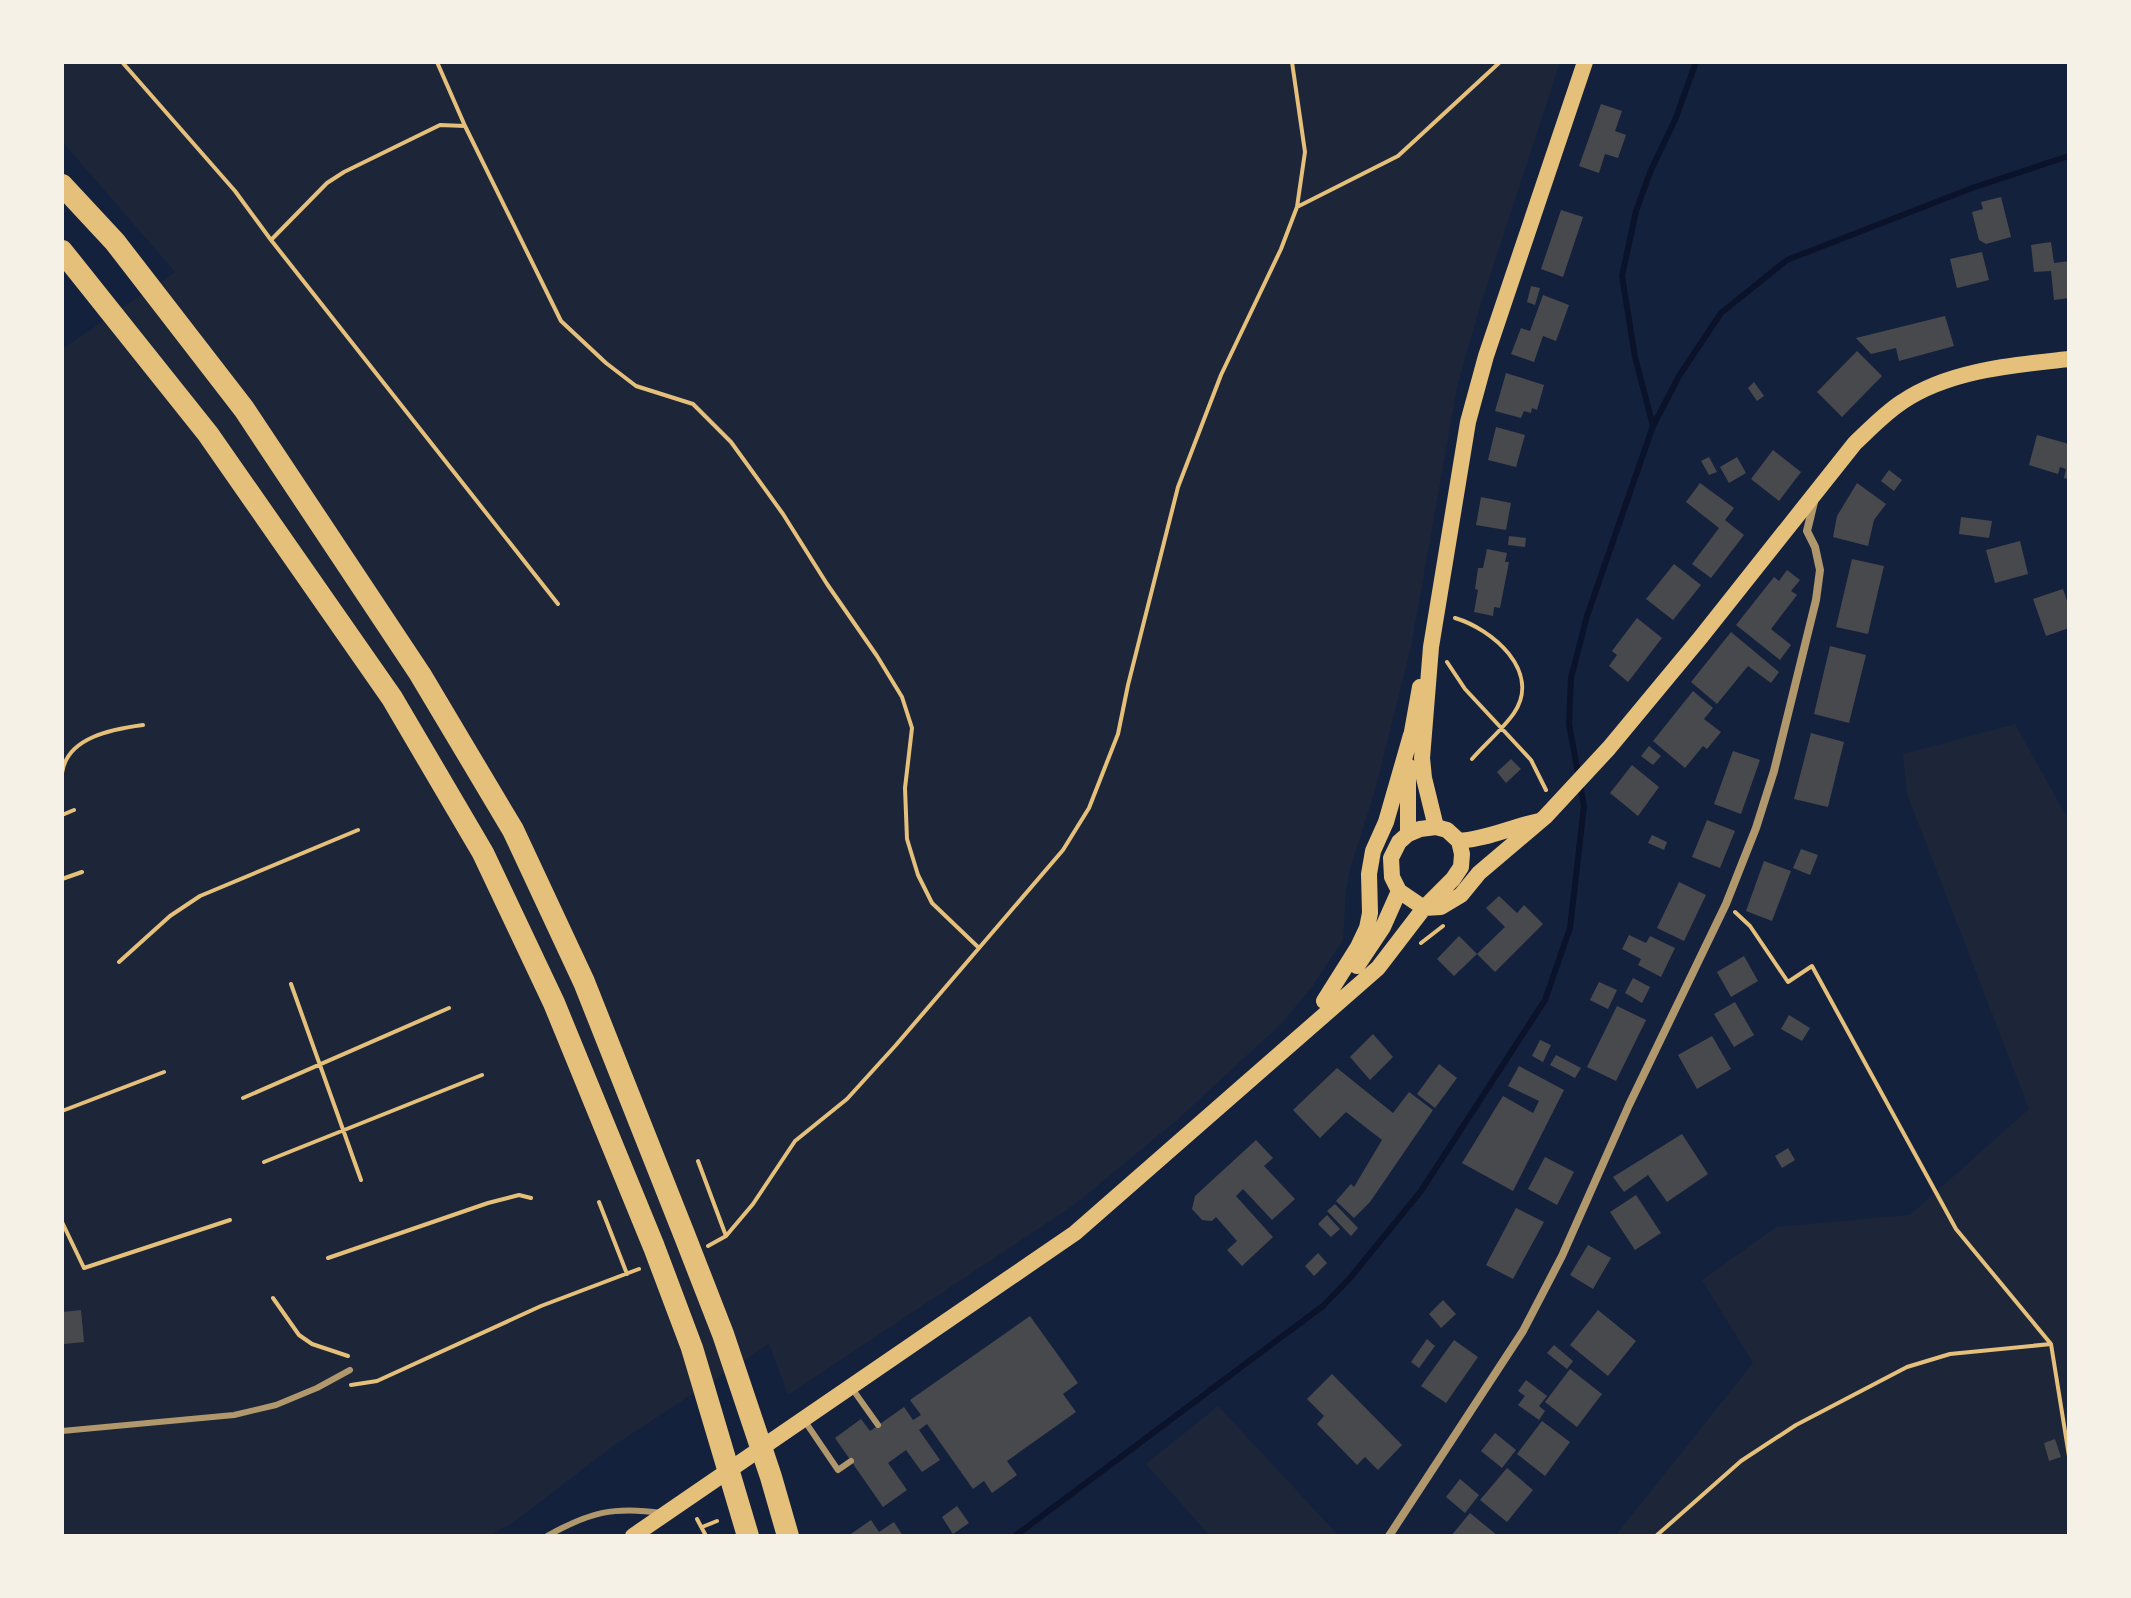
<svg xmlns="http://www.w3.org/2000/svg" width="2131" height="1598" font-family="Raleway,sans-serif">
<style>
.green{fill:#1d2539}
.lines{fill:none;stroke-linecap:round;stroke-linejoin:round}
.stream{stroke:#0b132b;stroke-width:6}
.building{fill:#48494c}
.path{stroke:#e5c07b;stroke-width:4}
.service{stroke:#b1986c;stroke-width:6}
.minor{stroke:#b1986c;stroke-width:8}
.secondary{stroke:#e5c07b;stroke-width:16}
.motorway{stroke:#e5c07b;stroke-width:22}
</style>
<rect width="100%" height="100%" fill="#14213d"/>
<path class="green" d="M 62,62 L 1560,62 L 1477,316 L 1457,387 L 1411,647 L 1375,790 L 1350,869 L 1346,891 L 1343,940 L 1312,987 L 1283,1022 L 1177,1120 L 1074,1205 L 788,1395 L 769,1344 L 613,1446 L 514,1522 L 489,1536 L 62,1536 L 62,349 L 175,272 L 62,141 Z
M 2015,724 L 2069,821 L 2069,1536 L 1615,1536 L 1753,1363 L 1702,1280 L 1776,1227 L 1910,1215 L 2029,1109 L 1907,794 L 1903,754 Z
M 1218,1406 L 1339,1536 L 1210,1536 L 1146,1464 Z"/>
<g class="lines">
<path class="stream" d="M 1653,426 L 1635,357 L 1622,276 L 1636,211 L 1651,170 L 1675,120 L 1696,62
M 1015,1536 L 1323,1306 L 1350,1278 L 1421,1191 L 1545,1000 L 1570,928 L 1584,806 L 1569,724 L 1571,678 L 1587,616 L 1653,426 L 1679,376 L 1721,313 L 1787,260 L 1972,188 L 2069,156"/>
</g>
<path class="building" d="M 1601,104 L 1622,111 L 1615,131 L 1626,135 L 1618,158 L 1605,154 L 1599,173 L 1579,166 Z
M 2001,197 L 2011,237 L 1986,244 L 1979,240 L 1972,212 L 1983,209 L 1981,202 Z
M 1561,210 L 1583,217 L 1563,277 L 1541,269 Z
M 2051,242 L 2054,263 L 2069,261 L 2069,298 L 2054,300 L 2051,271 L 2034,272 L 2031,245 Z
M 1982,252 L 1989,280 L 1957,288 L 1950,259 Z
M 1531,286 L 1540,288 L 1535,305 L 1527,302 Z
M 1543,295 L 1569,305 L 1556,341 L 1543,336 L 1534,362 L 1511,354 L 1521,328 L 1530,331 Z
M 1945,316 L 1954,346 L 1899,361 L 1896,348 L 1871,354 L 1856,338 Z
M 1857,351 L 1882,376 L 1842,417 L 1817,392 Z
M 1506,373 L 1544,385 L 1537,410 L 1532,408 L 1531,413 L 1524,411 L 1521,418 L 1495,411 Z
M 1754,382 L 1764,396 L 1757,401 L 1748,388 Z
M 1496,427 L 1525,435 L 1516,467 L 1488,460 Z
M 2037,435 L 2069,444 L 2069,479 L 2064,478 L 2066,469 L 2060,467 L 2058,474 L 2029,465 Z
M 1773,450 L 1801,472 L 1779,501 L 1751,479 Z
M 1709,457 L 1717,472 L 1709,475 L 1701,461 Z
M 1737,457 L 1746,473 L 1729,483 L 1720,467 Z
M 1889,470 L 1902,480 L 1894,491 L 1881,481 Z
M 1700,483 L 1734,508 L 1725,520 L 1744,535 L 1711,578 L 1692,564 L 1719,528 L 1686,502 Z
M 1857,483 L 1886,504 L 1874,520 L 1868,546 L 1833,537 L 1837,516 Z
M 1481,497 L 1511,503 L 1506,530 L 1476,525 Z
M 1961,517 L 1992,521 L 1989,538 L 1959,534 Z
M 1509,536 L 1526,538 L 1525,547 L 1508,545 Z
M 2020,541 L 2028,574 L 1995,583 L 1986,550 Z
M 1487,549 L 1507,553 L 1505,562 L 1509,562 L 1500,608 L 1494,607 L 1493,616 L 1474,612 L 1478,590 L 1475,589 L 1478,568 L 1483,568 Z
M 1852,559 L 1884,566 L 1868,634 L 1836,627 Z
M 1674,564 L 1701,585 L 1673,620 L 1646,599 Z
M 1787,570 L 1800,580 L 1791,591 L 1797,595 L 1771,629 L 1791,645 L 1780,660 L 1736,625 L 1774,577 L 1779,581 Z
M 2063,589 L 2069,607 L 2069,628 L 2046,636 L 2033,599 Z
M 1637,618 L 1662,638 L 1628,682 L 1609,666 L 1617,655 L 1612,651 Z
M 1731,632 L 1779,672 L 1771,683 L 1748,666 L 1717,704 L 1691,682 Z
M 1830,646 L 1866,655 L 1849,723 L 1814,714 Z
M 1693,691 L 1713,708 L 1704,719 L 1721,732 L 1707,749 L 1703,746 L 1685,768 L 1653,741 Z
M 1811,733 L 1844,742 L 1828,807 L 1794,799 Z
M 1649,746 L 1661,756 L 1653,765 L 1641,756 Z
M 1733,751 L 1760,760 L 1741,814 L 1714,804 Z
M 1511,759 L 1521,769 L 1506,783 L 1497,772 Z
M 1632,765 L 1659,787 L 1638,816 L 1610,793 Z
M 1707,820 L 1735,831 L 1720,868 L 1692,857 Z
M 1652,835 L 1667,842 L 1664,850 L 1648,843 Z
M 1801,849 L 1818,855 L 1810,875 L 1793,868 Z
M 1764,861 L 1791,871 L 1772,921 L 1746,911 Z
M 1679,882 L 1706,895 L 1684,941 L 1657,928 Z
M 1499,896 L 1517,913 L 1524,905 L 1543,924 L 1495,972 L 1477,954 L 1505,927 L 1486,908 Z
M 1629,935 L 1646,943 L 1650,936 L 1675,948 L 1661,977 L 1638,965 L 1641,959 L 1622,949 Z
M 1459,936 L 1477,954 L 1454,976 L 1437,959 Z
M 1744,956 L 1758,981 L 1731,997 L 1717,972 Z
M 1633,978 L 1650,987 L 1642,1003 L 1625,993 Z
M 1599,982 L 1617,990 L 1608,1009 L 1590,1000 Z
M 1735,1002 L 1754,1035 L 1734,1047 L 1714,1014 Z
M 1617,1006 L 1646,1020 L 1616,1081 L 1587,1067 Z
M 1789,1015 L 1810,1028 L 1802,1041 L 1781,1029 Z
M 1373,1034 L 1393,1057 L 1370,1080 L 1350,1057 Z
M 1712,1036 L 1731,1069 L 1697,1089 L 1678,1055 Z
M 1540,1040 L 1551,1045 L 1543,1062 L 1532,1056 Z
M 1556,1055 L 1581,1068 L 1575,1078 L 1550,1065 Z
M 1439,1064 L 1457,1078 L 1435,1108 L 1417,1094 Z
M 1519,1066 L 1564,1090 L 1513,1191 L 1462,1163 L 1503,1096 L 1533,1113 L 1539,1101 L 1508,1086 Z
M 1337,1068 L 1393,1113 L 1409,1092 L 1433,1110 L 1370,1202 L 1354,1218 L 1336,1201 L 1351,1184 L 1354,1187 L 1382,1140 L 1346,1112 L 1320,1138 L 1293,1110 Z
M 1682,1134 L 1708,1174 L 1667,1202 L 1648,1175 L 1624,1192 L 1613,1177 Z
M 1256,1140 L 1273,1158 L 1264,1166 L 1295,1199 L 1272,1220 L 1243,1189 L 1236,1196 L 1273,1237 L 1242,1266 L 1227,1250 L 1237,1241 L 1216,1217 L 1212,1221 L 1202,1220 L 1192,1209 L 1195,1196 Z
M 1788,1148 L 1795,1160 L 1782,1168 L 1775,1156 Z
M 1545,1157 L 1574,1172 L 1557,1205 L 1528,1189 Z
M 1636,1195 L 1661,1233 L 1635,1250 L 1610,1212 Z
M 1335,1204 L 1358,1228 L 1351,1236 L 1327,1211 Z
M 1516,1208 L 1544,1222 L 1513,1279 L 1486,1265 Z
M 1327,1215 L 1340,1229 L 1331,1237 L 1318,1224 Z
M 1588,1245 L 1611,1258 L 1593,1289 L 1570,1275 Z
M 1318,1253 L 1327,1263 L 1314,1276 L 1305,1266 Z
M 1443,1300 L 1456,1314 L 1441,1328 L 1429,1314 Z
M 81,1310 L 84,1342 L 64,1344 L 62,1312 Z
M 1598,1310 L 1636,1341 L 1608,1376 L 1570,1345 Z
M 1030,1316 L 1078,1383 L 1063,1394 L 1076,1412 L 1007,1461 L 1017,1475 L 992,1493 L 984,1481 L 973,1489 L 927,1424 L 919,1430 L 940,1460 L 922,1472 L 906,1450 L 888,1463 L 907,1490 L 883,1507 L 835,1438 L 861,1419 L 870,1431 L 904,1407 L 913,1420 L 921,1415 L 910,1400 Z
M 1427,1339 L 1435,1346 L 1419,1368 L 1411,1362 Z
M 1454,1340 L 1478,1357 L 1446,1403 L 1421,1386 Z
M 1554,1345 L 1573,1361 L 1567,1369 L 1547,1353 Z
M 1570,1369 L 1602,1394 L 1577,1427 L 1545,1402 Z
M 1332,1374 L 1402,1445 L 1378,1470 L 1365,1457 L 1357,1465 L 1317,1424 L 1324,1416 L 1307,1399 Z
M 1526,1380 L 1547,1396 L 1539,1406 L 1545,1411 L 1539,1420 L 1518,1405 L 1525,1396 L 1518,1391 Z
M 1542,1421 L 1570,1442 L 1545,1476 L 1517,1454 Z
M 1495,1433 L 1516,1450 L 1502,1468 L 1481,1451 Z
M 2055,1439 L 2061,1457 L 2049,1461 L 2044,1443 Z
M 1507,1468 L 1533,1490 L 1507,1522 L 1480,1500 Z
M 1460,1479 L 1479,1495 L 1465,1513 L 1446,1497 Z
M 957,1506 L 969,1523 L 953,1534 L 942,1517 Z
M 1470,1513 L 1498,1536 L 1451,1536 Z
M 871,1520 L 879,1532 L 894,1522 L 903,1536 L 848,1536 Z"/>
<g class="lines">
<path class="path" d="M 122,62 L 235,191 L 271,240 L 558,604
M 437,62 L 465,126 L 561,321 L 606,363 L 636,386 L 693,404 L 731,442 L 783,514 L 827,584 L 877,656 L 902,697 L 912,728 L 905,788 L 907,839 L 918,875 L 932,903 L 978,947
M 1297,207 L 1398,156 L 1500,62
M 271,240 L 327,183 L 344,172 L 440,125 L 465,126
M 1455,618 C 1492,629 1542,671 1514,713 C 1503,729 1485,744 1472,759
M 1447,662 L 1465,689 L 1531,760 L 1546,790
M 62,773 C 67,737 113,729 143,725
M 62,815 L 74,810
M 62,879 L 82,872
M 1735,912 L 1750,926 L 1788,982 L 1812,966 L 1956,1229 L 2051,1344
M 1421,943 L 1443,926
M 119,962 L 170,916 L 200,896 L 358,830
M 291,984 L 361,1180
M 243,1098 L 449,1008
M 62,1111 L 164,1072
M 698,1161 L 726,1236
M 264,1162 L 482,1075
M 599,1202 L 627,1274
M 62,1222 L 84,1268 L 230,1220
M 708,1246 L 726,1236 L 753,1204 L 795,1141 L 847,1099 L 896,1045 L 1063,850 L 1089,808 L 1118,734 L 1128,685 L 1178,487 L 1221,375 L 1281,249 L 1297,207 L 1305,152 L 1292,62
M 328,1258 L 488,1203 L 519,1195 L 531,1198
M 273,1298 L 299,1335 L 312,1344 L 348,1356
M 351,1385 L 377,1381 L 541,1306 L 639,1269
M 697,1519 L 705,1534
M 702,1527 L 717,1521
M 1656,1536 L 1741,1461 L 1796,1425 L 1907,1367 L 1950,1354 L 2051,1344 L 2069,1456"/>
<path class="service" d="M 851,1387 L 878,1425
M 804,1420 L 838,1470 L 851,1461
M 62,1431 L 234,1415 L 276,1405 L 317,1388 L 350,1370
M 547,1536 C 590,1512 614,1506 662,1513"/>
<path class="minor" d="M 1389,1536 L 1523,1331 L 1562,1256 L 1629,1105 L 1726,904 L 1756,828 L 1774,771 L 1816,600 L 1820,570 L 1815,547 L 1807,531 L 1814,502"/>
<path class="secondary" d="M 1410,743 L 1420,687
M 1408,766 L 1408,834
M 1436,827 L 1424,778 L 1422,758 L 1431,647 L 1468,422 L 1486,356 L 1585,62
M 1459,841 C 1487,839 1511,827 1539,821
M 1357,966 L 1383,927 L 1399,891
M 1324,1001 L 1358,947 L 1367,928 L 1370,913 L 1369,874 L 1373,851 L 1386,822 L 1411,735
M 633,1536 L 1075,1233 L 1378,968 L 1424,908 L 1453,879 L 1461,867 L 1462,854 L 1459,841 L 1447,830 L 1436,827 L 1420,829 L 1408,834 L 1399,842 L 1391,858 L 1392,877 L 1399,891 L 1424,908 L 1441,907 L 1461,895 L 1479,873 L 1545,817 L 1609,748 L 1701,637 L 1855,443 C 1870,429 1885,413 1902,402 C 1949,370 2014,365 2069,359"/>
<path class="motorway" d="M 62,185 L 115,242 L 244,409 L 420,674 L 513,830 L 584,982 L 684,1234 L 723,1334 L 771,1477 L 788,1536
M 62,251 L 208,434 L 392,698 L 483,853 L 554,1003 L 654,1247 L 692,1348 L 748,1536"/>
</g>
<rect width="2131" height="1598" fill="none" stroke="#f6f1e7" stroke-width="128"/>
</svg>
